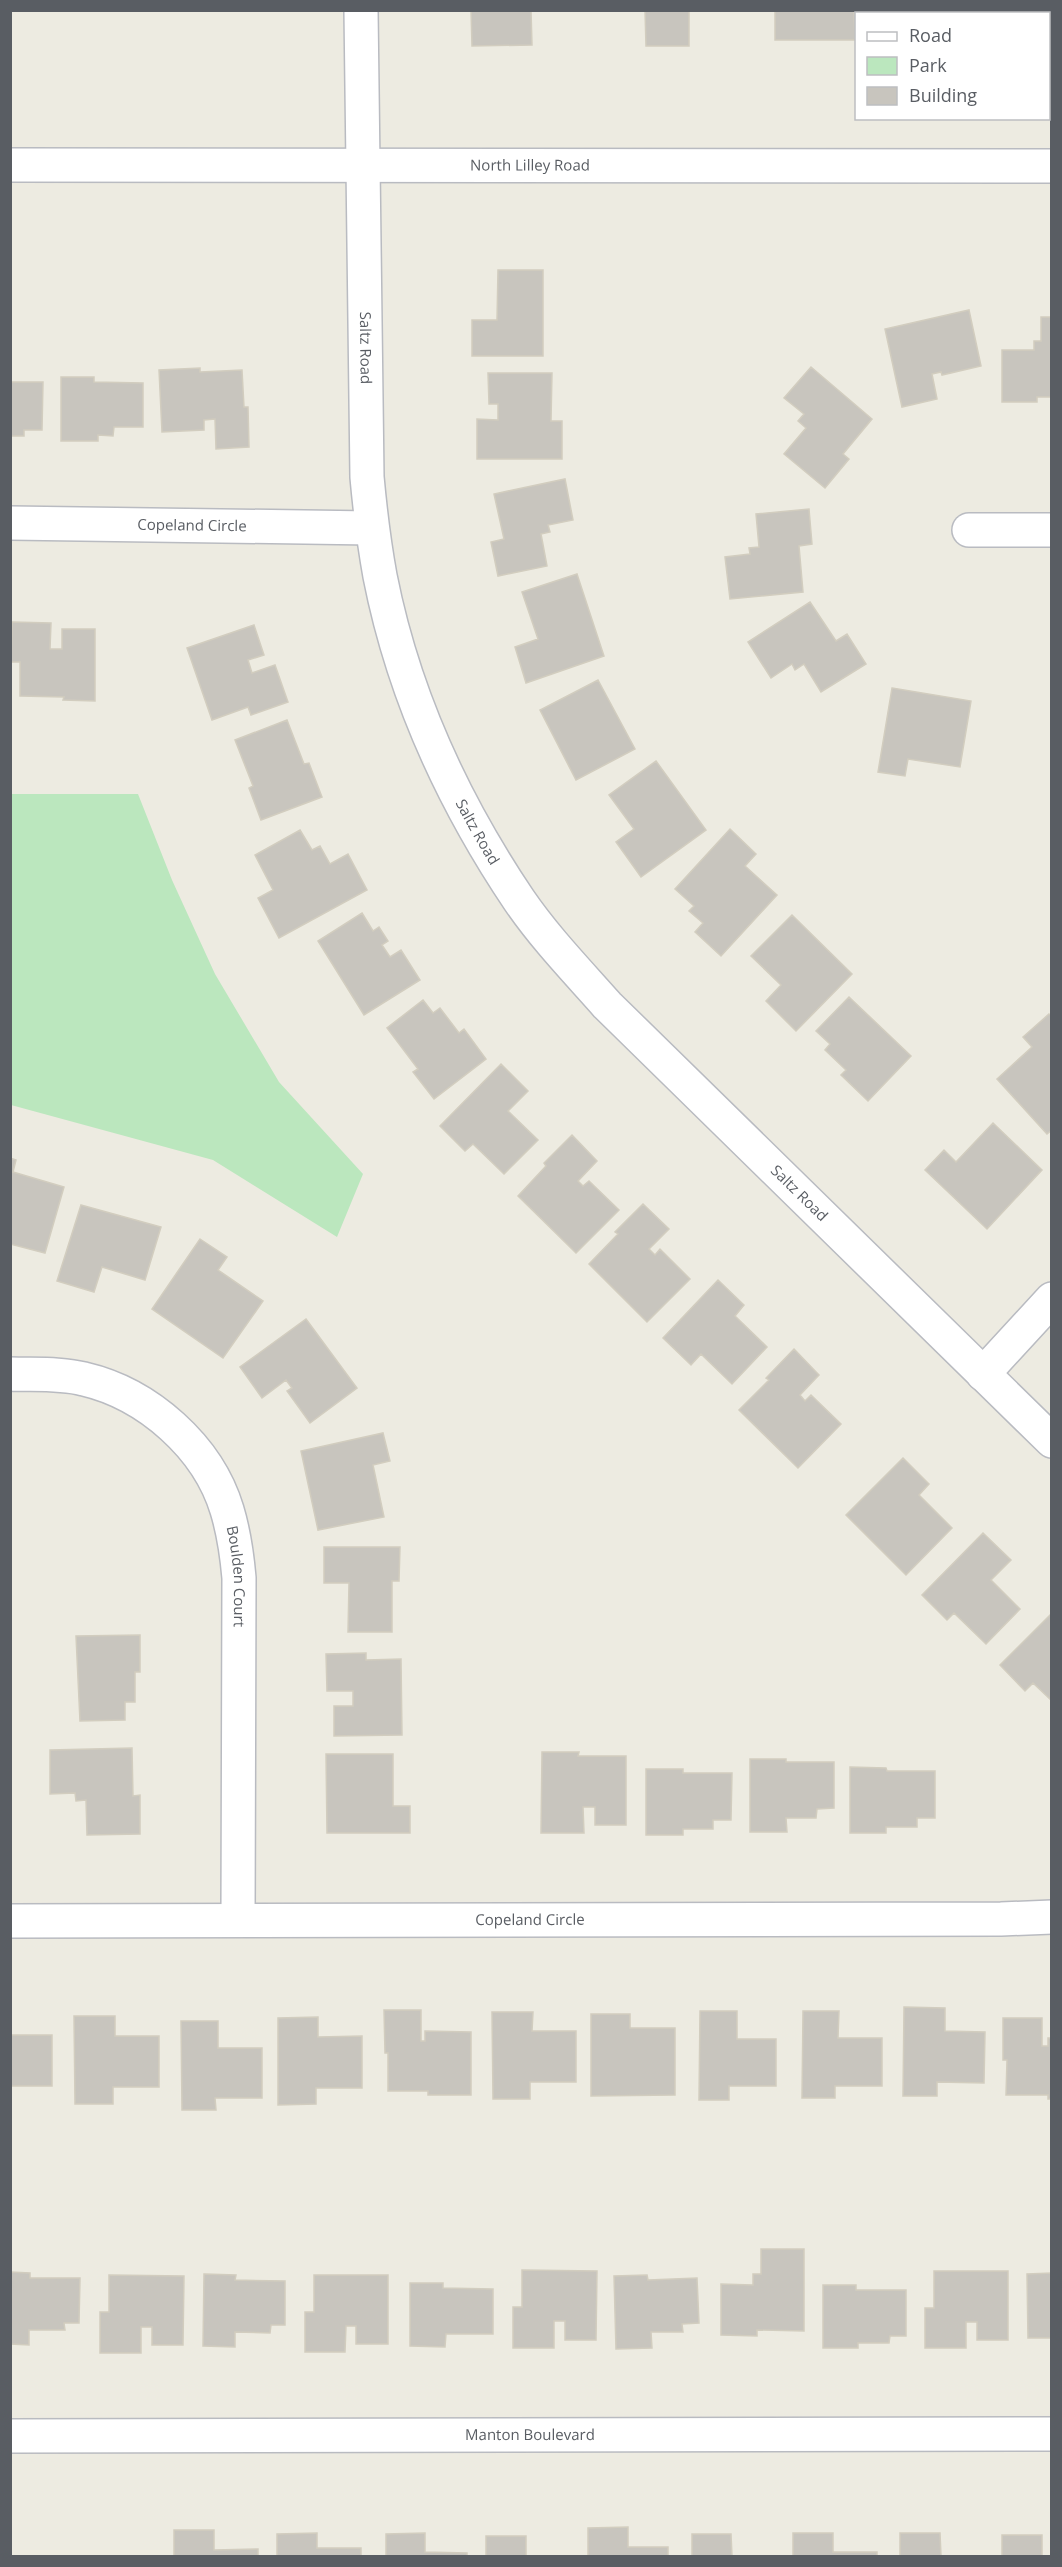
<svg xmlns="http://www.w3.org/2000/svg" width="1062" height="2567" font-family="'Open Sans',sans-serif">
<style>
.green{fill:#bbe7be}
.building{fill:#c8c5be;stroke:#d2cdbf;stroke-width:1.5}
.lines{fill:none;stroke-linecap:round;stroke-linejoin:round}
.minor-casing{stroke:#b9bbc1;stroke-width:36}
.tertiary-casing{stroke:#b9bbc1;stroke-width:36}
.minor{stroke:#fff;stroke-width:33}
.tertiary{stroke:#fff;stroke-width:33}
.labels{text-anchor:middle;stroke-width:4.5;stroke-linejoin:round;paint-order:stroke}
.street-label{font-size:15px;fill:#595d63;stroke:#fff}
</style>
<rect width="100%" height="100%" fill="#edebe1"/>
<path class="green" d="M 10,794 L 138,794 L 172,880 L 215,974 L 279,1082 L 363,1174 L 337,1237 L 213,1160 L 11,1105 Z"/>
<path class="building" d="M 471,10 L 531,10 L 532,45 L 472,46 Z
M 645,10 L 715,10 L 689,11 L 689,46 L 646,46 Z
M 775,10 L 854,10 L 855,40 L 775,40 Z
M 937,10 L 981,10 L 981,14 L 937,14 Z
M 498,270 L 543,270 L 543,356 L 472,356 L 472,320 L 497,320 Z
M 969,310 L 981,366 L 942,375 L 941,372 L 932,374 L 937,399 L 902,407 L 885,329 Z
M 1041,317 L 1052,317 L 1052,397 L 1037,397 L 1037,402 L 1002,402 L 1002,350 L 1034,350 L 1034,341 L 1041,341 Z
M 811,367 L 872,419 L 843,454 L 849,459 L 825,488 L 784,454 L 806,428 L 798,421 L 804,414 L 784,398 Z
M 200,368 L 200,372 L 242,370 L 244,407 L 248,407 L 249,447 L 216,449 L 215,419 L 204,420 L 204,430 L 162,432 L 159,370 Z
M 488,373 L 552,373 L 551,421 L 562,421 L 562,459 L 477,459 L 477,419 L 498,420 L 498,404 L 489,404 Z
M 61,377 L 94,377 L 94,382 L 143,383 L 143,427 L 114,427 L 113,436 L 98,435 L 98,441 L 61,441 Z
M 10,382 L 43,382 L 42,430 L 24,430 L 24,436 L 10,436 Z
M 565,479 L 573,520 L 548,525 L 550,532 L 541,534 L 547,566 L 498,576 L 491,542 L 504,539 L 494,494 Z
M 809,509 L 812,544 L 799,546 L 803,592 L 730,599 L 725,557 L 750,554 L 749,548 L 759,547 L 756,514 Z
M 577,574 L 604,656 L 526,683 L 515,647 L 538,639 L 522,592 Z
M 810,602 L 836,641 L 847,634 L 866,664 L 821,692 L 804,664 L 795,670 L 792,664 L 771,678 L 748,642 Z
M 12,622 L 51,623 L 50,649 L 62,649 L 62,629 L 95,629 L 95,701 L 63,700 L 64,697 L 20,696 L 20,662 L 11,662 Z
M 254,625 L 264,655 L 248,660 L 252,673 L 275,665 L 288,702 L 251,715 L 248,707 L 212,720 L 187,648 Z
M 598,680 L 635,749 L 576,780 L 540,710 Z
M 892,688 L 971,701 L 960,767 L 908,759 L 905,776 L 878,772 Z
M 287,720 L 304,764 L 309,763 L 322,797 L 261,820 L 249,788 L 253,786 L 235,740 Z
M 656,761 L 706,830 L 641,877 L 616,842 L 634,829 L 609,795 Z
M 730,829 L 756,854 L 745,866 L 777,895 L 721,956 L 695,932 L 703,923 L 689,911 L 694,906 L 675,889 Z
M 300,830 L 312,850 L 320,846 L 330,864 L 348,854 L 367,890 L 279,938 L 258,898 L 273,890 L 255,855 Z
M 362,913 L 373,931 L 379,927 L 388,941 L 382,945 L 390,957 L 401,950 L 420,980 L 364,1015 L 318,941 Z
M 792,915 L 852,974 L 796,1031 L 766,1001 L 781,985 L 751,956 Z
M 849,997 L 911,1056 L 868,1101 L 841,1075 L 846,1070 L 825,1050 L 830,1044 L 816,1031 Z
M 423,1000 L 433,1013 L 440,1008 L 459,1033 L 464,1029 L 486,1059 L 434,1099 L 413,1072 L 418,1069 L 387,1028 Z
M 1049,1014 L 1052,1016 L 1052,1130 L 1047,1134 L 997,1079 L 1032,1047 L 1023,1037 Z
M 501,1064 L 528,1091 L 508,1111 L 538,1140 L 504,1174 L 473,1144 L 465,1151 L 440,1126 Z
M 993,1123 L 1042,1170 L 987,1229 L 925,1170 L 944,1150 L 956,1162 Z
M 572,1135 L 597,1161 L 578,1181 L 583,1186 L 589,1181 L 619,1210 L 576,1253 L 518,1196 L 546,1166 L 544,1163 Z
M 10,1158 L 16,1160 L 13,1172 L 64,1187 L 45,1253 L 10,1244 Z
M 643,1204 L 669,1229 L 649,1249 L 655,1255 L 660,1249 L 690,1279 L 647,1322 L 589,1264 L 618,1234 L 615,1232 Z
M 81,1205 L 161,1227 L 145,1280 L 102,1267 L 94,1292 L 57,1281 Z
M 200,1239 L 227,1257 L 218,1270 L 263,1301 L 223,1358 L 152,1309 Z
M 718,1280 L 744,1305 L 735,1316 L 767,1347 L 732,1384 L 701,1354 L 691,1365 L 663,1338 Z
M 306,1319 L 357,1388 L 310,1423 L 287,1391 L 292,1388 L 286,1380 L 262,1398 L 240,1367 Z
M 794,1349 L 819,1375 L 800,1395 L 805,1401 L 811,1395 L 841,1424 L 798,1468 L 739,1410 L 769,1380 L 766,1378 Z
M 383,1433 L 390,1461 L 373,1465 L 384,1517 L 318,1530 L 301,1451 Z
M 903,1458 L 929,1484 L 919,1495 L 952,1528 L 906,1575 L 846,1515 Z
M 983,1533 L 1011,1560 L 991,1580 L 1020,1609 L 986,1644 L 954,1613 L 947,1620 L 922,1595 Z
M 324,1547 L 400,1547 L 399,1581 L 392,1581 L 392,1632 L 348,1632 L 349,1583 L 324,1583 Z
M 1052,1613 L 1052,1701 L 1033,1683 L 1025,1691 L 1000,1665 Z
M 140,1635 L 140,1672 L 135,1672 L 135,1702 L 125,1702 L 125,1720 L 80,1721 L 76,1636 Z
M 366,1653 L 366,1660 L 401,1659 L 402,1735 L 334,1736 L 334,1706 L 353,1706 L 353,1691 L 327,1691 L 326,1654 Z
M 132,1748 L 133,1796 L 140,1795 L 140,1834 L 87,1835 L 86,1800 L 76,1801 L 75,1793 L 50,1794 L 50,1750 Z
M 542,1752 L 579,1752 L 578,1756 L 626,1756 L 626,1825 L 595,1825 L 595,1807 L 583,1807 L 584,1833 L 541,1833 Z
M 326,1754 L 393,1754 L 393,1806 L 410,1806 L 410,1833 L 327,1833 Z
M 750,1759 L 786,1759 L 786,1762 L 834,1762 L 834,1808 L 817,1809 L 816,1818 L 786,1818 L 787,1832 L 750,1832 Z
M 850,1767 L 886,1768 L 887,1771 L 935,1771 L 935,1818 L 917,1818 L 917,1827 L 886,1827 L 886,1833 L 850,1833 Z
M 646,1769 L 683,1769 L 683,1773 L 732,1773 L 731,1820 L 713,1820 L 713,1829 L 683,1829 L 683,1835 L 646,1835 Z
M 904,2007 L 945,2008 L 945,2031 L 985,2032 L 984,2083 L 937,2082 L 937,2096 L 903,2096 Z
M 384,2010 L 421,2010 L 421,2041 L 425,2041 L 425,2031 L 471,2032 L 471,2095 L 428,2095 L 428,2091 L 388,2091 L 388,2053 L 385,2053 Z
M 700,2011 L 737,2011 L 737,2039 L 776,2039 L 776,2086 L 729,2086 L 729,2100 L 699,2100 Z
M 803,2011 L 839,2011 L 838,2038 L 882,2038 L 882,2086 L 835,2086 L 835,2098 L 802,2098 Z
M 492,2012 L 533,2012 L 532,2031 L 576,2031 L 576,2082 L 530,2082 L 530,2099 L 493,2099 Z
M 591,2014 L 630,2014 L 630,2028 L 675,2028 L 675,2095 L 591,2096 Z
M 74,2016 L 115,2016 L 115,2036 L 159,2036 L 159,2087 L 113,2087 L 113,2104 L 75,2104 Z
M 318,2017 L 318,2037 L 362,2036 L 362,2088 L 316,2088 L 316,2104 L 278,2105 L 278,2018 Z
M 1003,2018 L 1042,2018 L 1042,2046 L 1048,2046 L 1048,2038 L 1052,2038 L 1052,2099 L 1048,2099 L 1048,2095 L 1006,2095 L 1007,2060 L 1003,2060 Z
M 181,2021 L 218,2021 L 218,2048 L 262,2048 L 262,2098 L 215,2098 L 216,2110 L 182,2110 Z
M 10,2035 L 52,2035 L 52,2086 L 10,2086 Z
M 761,2249 L 804,2249 L 804,2331 L 757,2330 L 757,2336 L 721,2335 L 721,2284 L 753,2285 L 753,2274 L 761,2274 Z
M 522,2270 L 597,2271 L 596,2340 L 565,2340 L 565,2321 L 554,2321 L 554,2348 L 513,2348 L 513,2307 L 522,2307 Z
M 934,2271 L 1008,2271 L 1008,2340 L 977,2340 L 977,2322 L 966,2322 L 966,2348 L 925,2348 L 925,2308 L 934,2308 Z
M 10,2272 L 30,2273 L 30,2278 L 80,2278 L 79,2323 L 64,2323 L 65,2330 L 29,2330 L 29,2345 L 10,2344 Z
M 1052,2273 L 1052,2338 L 1028,2338 L 1027,2274 Z
M 204,2274 L 236,2275 L 235,2280 L 285,2281 L 285,2325 L 271,2325 L 270,2333 L 235,2332 L 235,2347 L 203,2346 Z
M 109,2275 L 184,2276 L 183,2345 L 152,2345 L 152,2327 L 141,2327 L 141,2353 L 100,2353 L 100,2312 L 109,2312 Z
M 314,2275 L 388,2275 L 388,2344 L 356,2344 L 356,2326 L 346,2326 L 345,2352 L 305,2352 L 305,2312 L 314,2312 Z
M 647,2275 L 648,2280 L 697,2278 L 699,2323 L 682,2324 L 683,2332 L 651,2332 L 652,2348 L 616,2349 L 614,2276 Z
M 410,2283 L 443,2283 L 443,2288 L 493,2289 L 493,2334 L 446,2334 L 445,2347 L 410,2346 Z
M 823,2285 L 856,2285 L 856,2290 L 906,2290 L 906,2336 L 890,2336 L 889,2343 L 858,2343 L 858,2348 L 823,2348 Z
M 628,2527 L 628,2547 L 668,2547 L 668,2556 L 588,2556 L 588,2528 Z
M 174,2530 L 214,2530 L 214,2550 L 258,2549 L 258,2556 L 174,2556 Z
M 317,2533 L 317,2548 L 361,2548 L 361,2556 L 277,2556 L 277,2534 Z
M 425,2533 L 425,2552 L 467,2553 L 467,2556 L 386,2556 L 386,2534 Z
M 793,2533 L 833,2533 L 833,2552 L 877,2552 L 877,2556 L 793,2556 Z
M 900,2533 L 940,2533 L 941,2556 L 900,2556 Z
M 692,2534 L 731,2534 L 732,2556 L 692,2556 Z
M 1002,2535 L 1042,2535 L 1042,2556 L 1002,2556 Z
M 486,2536 L 526,2536 L 526,2556 L 567,2556 L 486,2556 Z"/>
<g class="lines">
<g class="minor-casing">
<g id="minor">
<path id="s1" d="M 361,10 L 367,477 C 370,510 374,543 380,576 C 403,693 453,802 519,900 C 545,938 577,971 607,1005 L 1052,1441"/>
<path id="s2" d="M 10,523 L 372,528"/>
<path d="M 969,530 L 1052,530"/>
<path id="s3" d="M 10,1374 C 34,1375 61,1373 84,1379 C 148,1394 208,1447 227,1510 C 234,1533 237,1555 239,1578 L 238,1920"/>
<path d="M 983,1374 L 1052,1299"/>
<path id="s4" d="M 10,1921 L 1001,1919 L 1052,1917"/>
<path id="s5" d="M 10,2436 L 1052,2434"/>
</g>
</g>
<g class="tertiary-casing">
<g id="tertiary">
<path id="s6" d="M 10,165 L 1052,166"/>
</g>
</g>
<use href="#minor" class="minor"/>
<use href="#tertiary" class="tertiary"/>
</g>
<g class="labels">
<g class="street-label">
<text dy="5" stroke="none"><textPath href="#s6" startOffset="520">North Lilley Road</textPath></text>
<text dy="5" stroke="none"><textPath href="#s1" startOffset="338">Saltz Road</textPath></text>
<text dy="5" stroke="none"><textPath href="#s2" startOffset="182">Copeland Circle</textPath></text>
<text dy="5" stroke="none"><textPath href="#s1" startOffset="842">Saltz Road</textPath></text>
<text dy="5" stroke="none"><textPath href="#s1" startOffset="1328">Saltz Road</textPath></text>
<text dy="5" stroke="none"><textPath href="#s3" startOffset="344">Boulden Court</textPath></text>
<text dy="5" stroke="none"><textPath href="#s4" startOffset="520">Copeland Circle</textPath></text>
<text dy="5" stroke="none"><textPath href="#s5" startOffset="520">Manton Boulevard</textPath></text>
</g>
</g>
<rect width="1062" height="2567" fill="none" stroke="#595d63" stroke-width="24"/>
<rect x="855" y="12" width="195" height="108" fill="#ffffff" stroke="#bdbec1" stroke-width="1.5"/>
<rect x="867" y="32" width="30" height="9" fill="#ffffff" stroke="#bdbec1" stroke-width="1.5"/>
<text x="909" y="42" font-size="18" fill="#595d63">Road</text>
<rect x="867" y="57" width="30" height="18" fill="#bbe7be" stroke="#bdbec1" stroke-width="1.5"/>
<text x="909" y="72" font-size="18" fill="#595d63">Park</text>
<rect x="867" y="87" width="30" height="18" fill="#c8c5be" stroke="#bdbec1" stroke-width="1.5"/>
<text x="909" y="102" font-size="18" fill="#595d63">Building</text>
</svg>
